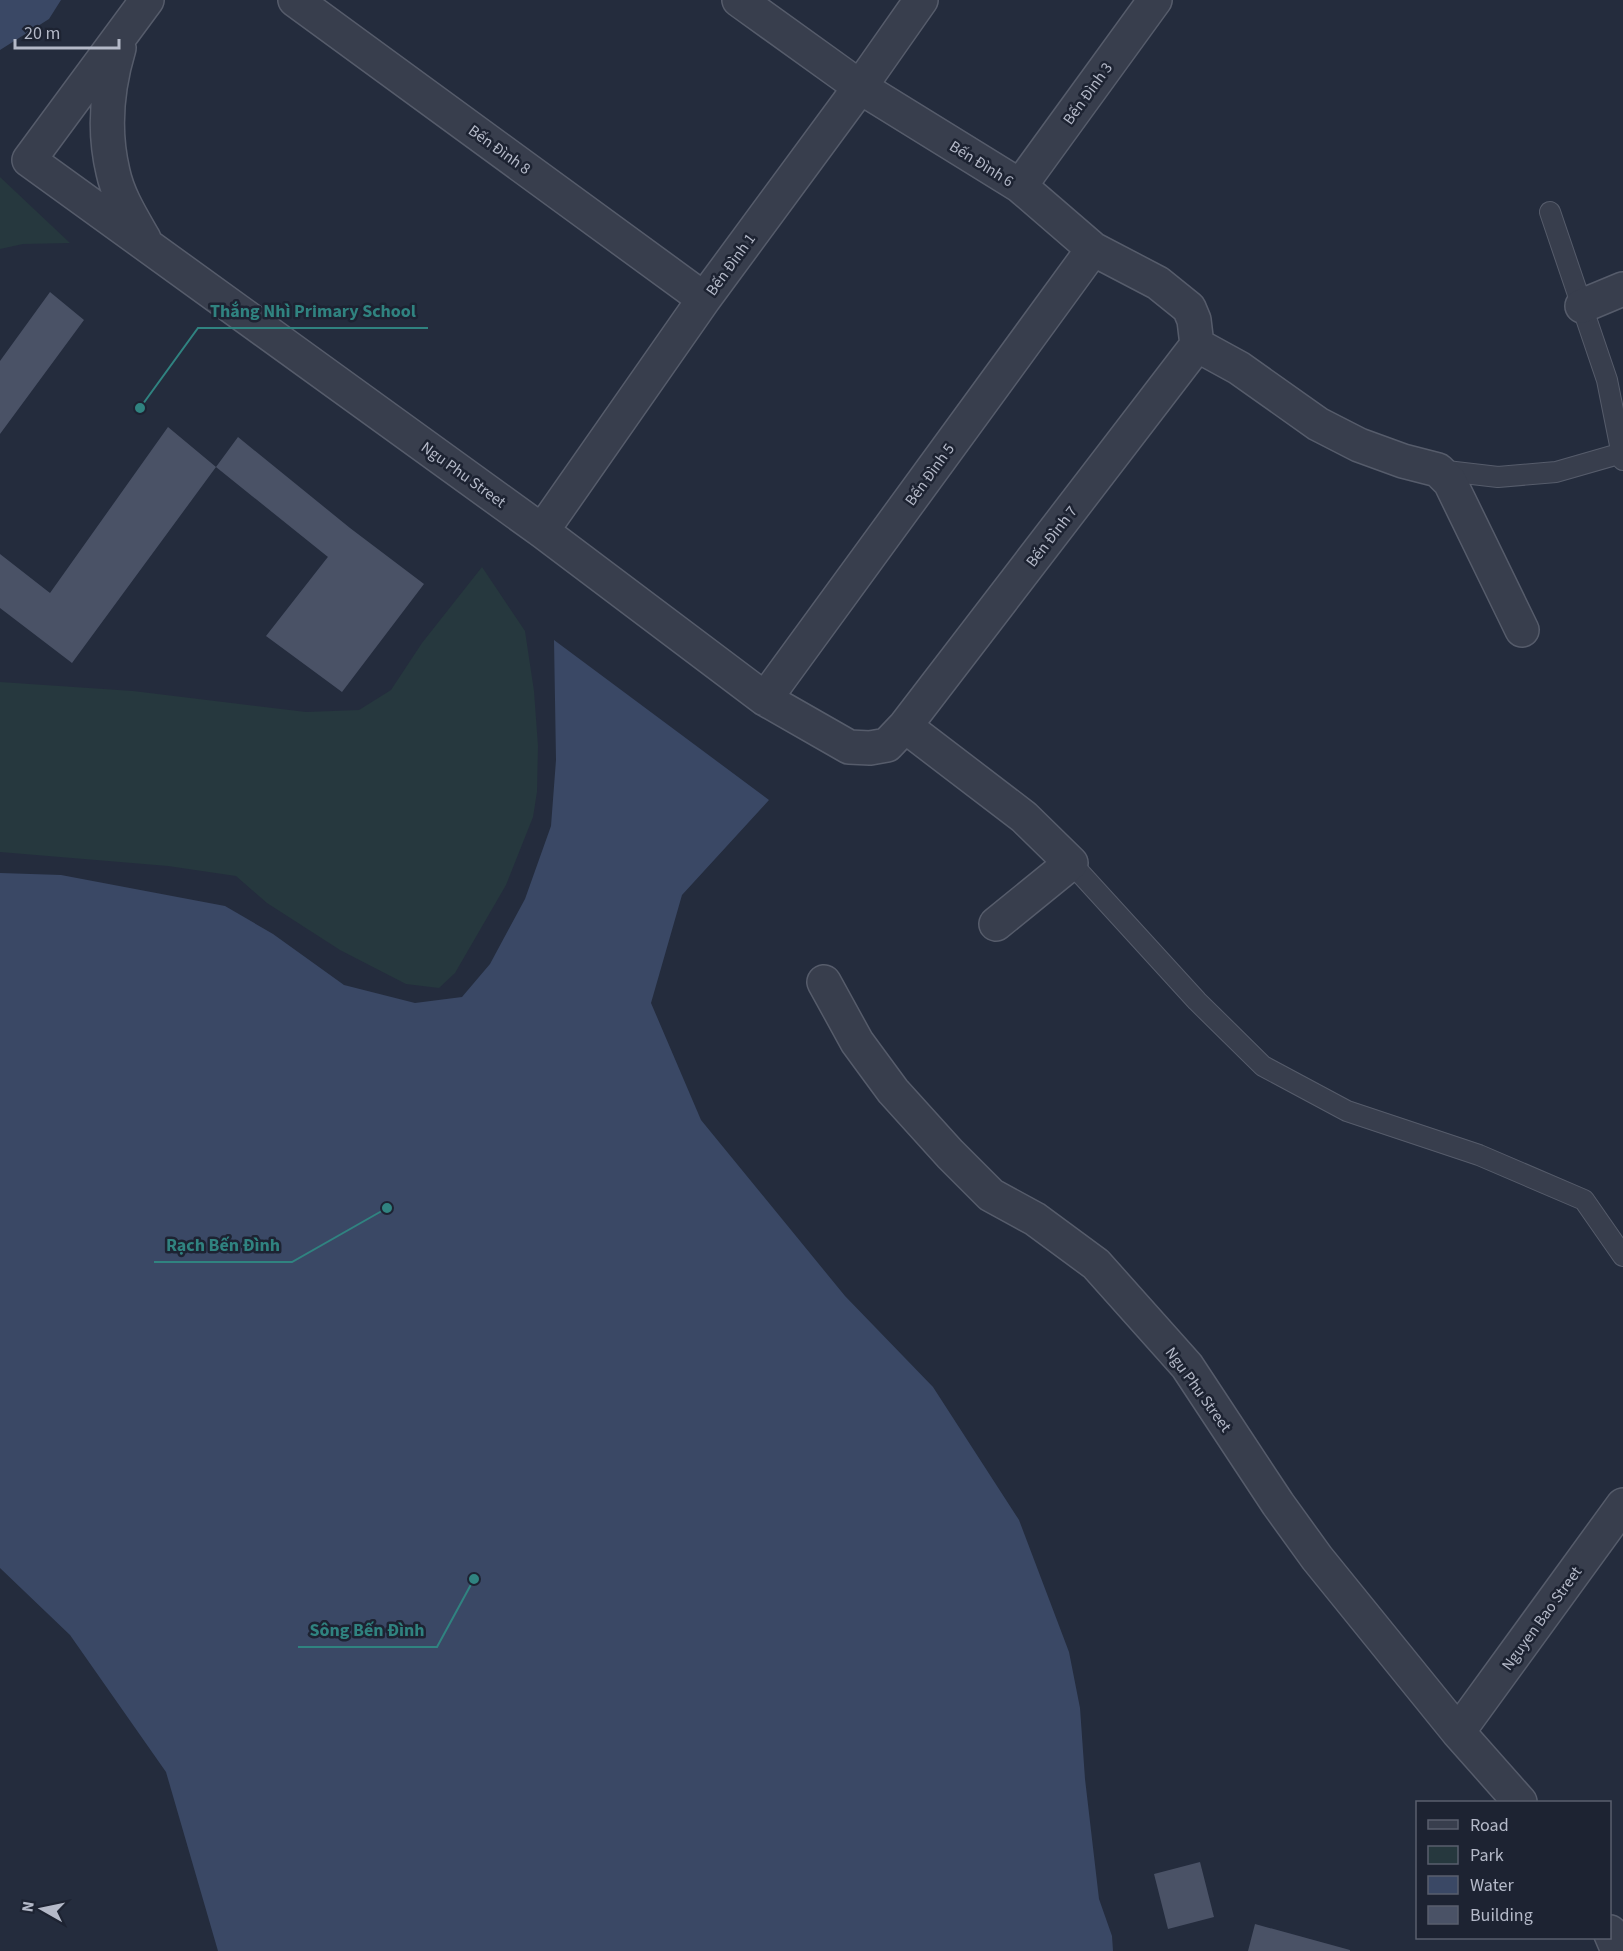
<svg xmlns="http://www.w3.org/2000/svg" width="1623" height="1951" font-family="'Source Sans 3',sans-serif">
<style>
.green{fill:#26383e}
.water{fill:#3a4865}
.building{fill:#4a5266}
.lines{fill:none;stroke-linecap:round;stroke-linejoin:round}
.lane-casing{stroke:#565c6b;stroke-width:22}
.street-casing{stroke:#565c6b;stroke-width:36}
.lane{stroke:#383e4d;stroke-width:20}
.street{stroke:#383e4d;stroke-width:33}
.labels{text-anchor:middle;stroke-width:5;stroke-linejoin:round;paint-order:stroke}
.street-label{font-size:16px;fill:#b4b9c8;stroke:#1d2332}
.leader{fill:none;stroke:#308380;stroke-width:2}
.callout-dot{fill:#308380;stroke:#1d2332;stroke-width:2}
.callout-label{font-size:18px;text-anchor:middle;font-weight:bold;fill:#308380;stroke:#1d2332;stroke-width:5;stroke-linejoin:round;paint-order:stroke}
</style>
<rect width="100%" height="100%" fill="#242c3d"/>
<path class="green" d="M 0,177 L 70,243 L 23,244 L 0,249 Z
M 482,567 L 525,631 L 534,691 L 538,746 L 537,792 L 533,817 L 506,885 L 455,973 L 439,988 L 406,984 L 340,950 L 267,903 L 236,876 L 168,866 L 0,852 L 0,682 L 133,691 L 306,712 L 359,710 L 391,690 L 422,643 Z"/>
<path class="water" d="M 0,0 L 61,0 L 49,19 L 0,50 Z
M 554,640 L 769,800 L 682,895 L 651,1003 L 701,1120 L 845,1296 L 933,1387 L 1019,1520 L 1069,1652 L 1080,1708 L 1085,1779 L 1099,1899 L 1112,1936 L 1113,1951 L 218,1951 L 166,1772 L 70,1635 L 0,1568 L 0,873 L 61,875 L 225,906 L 273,934 L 344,985 L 415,1003 L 462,997 L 490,964 L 525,899 L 551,826 L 556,760 Z"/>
<path class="building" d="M 50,292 L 84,320 L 0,434 L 0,361 Z
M 168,427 L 216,467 L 72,663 L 0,608 L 0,554 L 50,593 Z
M 238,437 L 350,528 L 424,584 L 342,692 L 266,636 L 338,544 L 328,557 L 216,467 Z
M 1200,1862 L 1214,1917 L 1168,1929 L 1154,1874 Z
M 1255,1924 L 1350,1950 L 1350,1951 L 1248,1951 Z"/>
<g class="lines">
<g class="lane-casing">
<path id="lane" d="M 1550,212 L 1607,380 L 1623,460
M 1438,470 L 1498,477 L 1556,472 L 1622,453
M 1071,863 L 1197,1001 L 1263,1066 L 1347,1111 L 1479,1155 L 1584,1200 L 1623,1256"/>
</g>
<g class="street-casing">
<path id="street" d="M 147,0 L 29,160 L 542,531 L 765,699 L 849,747 L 870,748 L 887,745 L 905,726 L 1197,345
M 295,0 L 704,299
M 739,0 L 860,87 L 1020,186 L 1093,249 L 1158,283 L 1189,308 L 1194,320 L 1197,345
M 119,48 C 107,88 103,130 113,172 C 118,196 132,218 144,239
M 1020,186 L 1155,0
M 1582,306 L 1623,289
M 1197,345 L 1239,368 L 1318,424 L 1359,445 L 1403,461 L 1438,470 L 1450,482 L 1522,630
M 542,531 L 704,299 L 860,87 L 921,0
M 765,699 L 1093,249
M 905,726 L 1024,817 L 1071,863 L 996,924
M 824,982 L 857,1042 L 893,1091 L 950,1154 L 991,1195 L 1035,1219 L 1096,1264 L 1187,1366 L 1278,1504 L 1317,1558 L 1458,1732 L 1520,1802
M 1458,1732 L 1623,1505
M 1610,1932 L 1618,1951"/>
</g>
<use href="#lane" class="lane"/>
<use href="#street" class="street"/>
</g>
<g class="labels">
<g class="street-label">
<text transform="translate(1087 93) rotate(-54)" y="6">Bến Đình 3</text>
<text transform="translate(500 149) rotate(36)" y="6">Bến Đình 8</text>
<text transform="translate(982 163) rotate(32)" y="6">Bến Đình 6</text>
<text transform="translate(730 264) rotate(-54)" y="6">Bến Đình 1</text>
<text transform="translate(464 474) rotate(36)" y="6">Ngu Phu Street</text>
<text transform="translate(929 474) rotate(-54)" y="6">Bến Đình 5</text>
<text transform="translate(1051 536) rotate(-52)" y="6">Bến Đình 7</text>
<text transform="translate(1199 1389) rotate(54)" y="6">Ngu Phu Street</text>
<text transform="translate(1541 1618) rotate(-54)" y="6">Nguyen Bao Street</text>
</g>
</g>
<path class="leader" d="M140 408L198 328H428M387 1208L292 1262H154M474 1579L437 1647H298"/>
<g class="callout-dot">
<circle cx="140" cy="408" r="6"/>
<circle cx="387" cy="1208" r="6"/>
<circle cx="474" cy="1579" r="6"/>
</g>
<g class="callout-label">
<text x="313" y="317">Thắng Nhì Primary School</text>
<text x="223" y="1251">Rạch Bến Đình</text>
<text x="367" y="1636">Sông Bến Đình</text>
</g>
<rect x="1416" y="1801" width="195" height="138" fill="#1d2332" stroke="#595f6e" stroke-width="1.5"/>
<rect x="1428" y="1820" width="30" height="9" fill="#383e4d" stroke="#595f6e" stroke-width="1.5"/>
<text x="1470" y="1831" font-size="18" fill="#b4b9c8">Road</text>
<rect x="1428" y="1846" width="30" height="18" fill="#26383e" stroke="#595f6e" stroke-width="1.5"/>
<text x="1470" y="1861" font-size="18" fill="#b4b9c8">Park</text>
<rect x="1428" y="1876" width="30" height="18" fill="#3a4865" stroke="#595f6e" stroke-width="1.5"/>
<text x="1470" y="1891" font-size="18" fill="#b4b9c8">Water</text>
<rect x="1428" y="1906" width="30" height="18" fill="#4a5266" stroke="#595f6e" stroke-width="1.5"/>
<text x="1470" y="1921" font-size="18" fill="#b4b9c8">Building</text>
<g transform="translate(42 1909) rotate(279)" stroke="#1d2332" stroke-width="4.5" paint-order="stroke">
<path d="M0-4.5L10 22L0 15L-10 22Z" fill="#b4b9c8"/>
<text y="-9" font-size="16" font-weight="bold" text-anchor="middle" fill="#b4b9c8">N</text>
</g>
<path d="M15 39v9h104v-9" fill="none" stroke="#b4b9c8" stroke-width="3"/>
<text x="24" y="39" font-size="18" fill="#b4b9c8" stroke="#1d2332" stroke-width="4.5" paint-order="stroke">20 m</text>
</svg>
